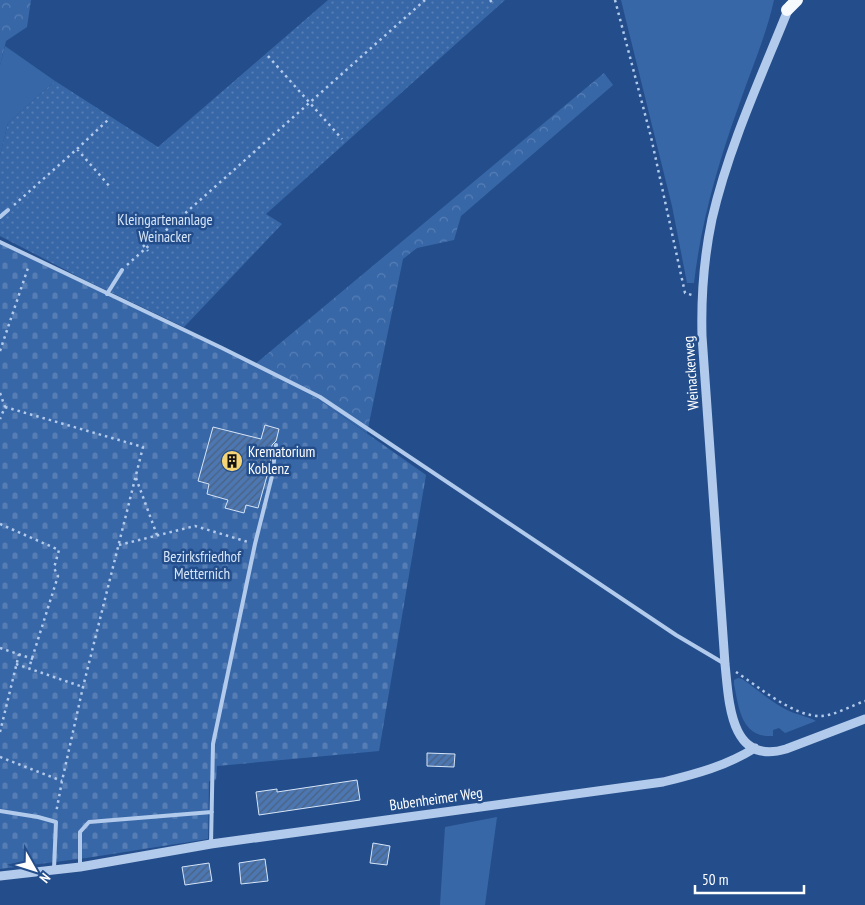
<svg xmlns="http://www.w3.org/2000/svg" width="865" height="905" font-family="'PT Sans Narrow',sans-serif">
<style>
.grass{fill:#3867a8}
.forest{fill:url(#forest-crowns)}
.cemetery{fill:url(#cemetery-stones)}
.garden{fill:url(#garden-dots)}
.building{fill:url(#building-hatch);stroke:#d6e5f8}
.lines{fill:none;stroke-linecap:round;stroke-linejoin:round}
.path{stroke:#b2caeb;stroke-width:2.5;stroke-dasharray:2.5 4;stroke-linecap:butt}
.service{stroke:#b2caeb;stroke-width:4}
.tertiary{stroke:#b2caeb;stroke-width:9}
.primary{stroke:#f6f9fe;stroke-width:12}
.labels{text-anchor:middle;stroke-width:5;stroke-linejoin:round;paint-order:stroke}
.park-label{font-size:15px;fill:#d6e5f8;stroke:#244e8b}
.street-label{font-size:15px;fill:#fff;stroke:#244e8b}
.poi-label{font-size:15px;fill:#fff;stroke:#244e8b;text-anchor:start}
</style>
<defs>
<pattern id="forest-crowns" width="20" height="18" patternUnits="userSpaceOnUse" patternTransform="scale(1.25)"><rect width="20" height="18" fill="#3867a8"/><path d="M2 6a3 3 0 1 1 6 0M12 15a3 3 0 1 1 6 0" fill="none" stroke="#567eb5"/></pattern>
<pattern id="cemetery-stones" width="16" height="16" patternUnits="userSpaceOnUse" patternTransform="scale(1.25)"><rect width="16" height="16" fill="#3867a8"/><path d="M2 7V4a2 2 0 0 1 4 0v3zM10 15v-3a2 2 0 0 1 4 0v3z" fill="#567eb5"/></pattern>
<pattern id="garden-dots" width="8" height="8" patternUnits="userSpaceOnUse" patternTransform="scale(1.25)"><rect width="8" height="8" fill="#3867a8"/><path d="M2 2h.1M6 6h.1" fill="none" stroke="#567eb5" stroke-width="1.8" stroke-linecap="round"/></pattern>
<pattern id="building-hatch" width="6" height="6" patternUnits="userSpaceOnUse" patternTransform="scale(1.25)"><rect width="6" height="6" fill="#4c77b2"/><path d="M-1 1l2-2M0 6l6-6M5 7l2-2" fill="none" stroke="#4c627f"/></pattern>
</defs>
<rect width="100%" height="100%" fill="#244e8b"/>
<path class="grass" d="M 621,0 L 774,0 C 766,36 751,70 739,105 C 718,163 701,222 694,283 L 687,283 L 672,206 Z
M 5,46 L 55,81 L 8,123 L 0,156 L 0,65 Z
M 738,678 L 742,679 C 757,689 771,702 787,710 C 797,715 807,716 816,721 L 785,733 L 779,728 L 773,730 L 773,736 C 741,738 739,708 734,684 L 734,680 Z
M 497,817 L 485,905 L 440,905 L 445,827 Z"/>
<path class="forest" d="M 0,0 L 31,0 L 27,27 L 6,41 L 0,65 Z
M 604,73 L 613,85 L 461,216 L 454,240 L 417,248 L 403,259 L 367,433 L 318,399 L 254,365 Z"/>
<path class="cemetery" d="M 0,244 L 254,365 L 318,399 L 426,475 L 379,751 L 217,766 L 216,780 L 209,781 L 208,839 L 86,858 L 0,869 Z"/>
<path class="garden" d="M 328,0 L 505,0 L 266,214 L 282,224 L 184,327 L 85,280 L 0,236 L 0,156 L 8,123 L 55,81 L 158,147 Z"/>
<path class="building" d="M 265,425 L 279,429 L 276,441 L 272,445 L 270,465 L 258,508 L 246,505 L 244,513 L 225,508 L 228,500 L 207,494 L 209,484 L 198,481 L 213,427 L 261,439 Z
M 427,753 L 455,754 L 454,767 L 427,766 Z
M 357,780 L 360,800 L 259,815 L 256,792 L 277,789 L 277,792 Z
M 373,843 L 390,846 L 387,865 L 370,863 Z
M 265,859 L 268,881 L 241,884 L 239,863 Z
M 209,863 L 212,881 L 185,885 L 182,867 Z"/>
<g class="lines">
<path class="path" d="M 490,0 L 494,5
M 615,0 L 651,137 L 685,293 L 692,295
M 268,56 L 342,139
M 77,149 L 110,118
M 14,205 L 77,149 L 111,188
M 143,245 L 148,251
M 127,265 L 425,0
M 0,351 L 29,265
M 0,393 L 5,407 L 0,419
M 5,407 L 143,447 L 83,687 L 62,781 L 56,813
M 136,478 L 157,535
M 0,524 L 59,550 L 54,568 L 58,576 L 29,668
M 119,545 L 195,526 L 248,542
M 0,648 L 33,659
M 16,664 L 83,687
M 736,672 C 759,687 794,717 821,716 C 833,716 853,705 865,701
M 0,732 L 19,654
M 0,757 L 62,781"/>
<path class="service" d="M 0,217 L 8,210
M 0,242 L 222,348 L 320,397 L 676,635 L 725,664
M 107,294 L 122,270
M 0,811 L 38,817 L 56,822 L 54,869
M 211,844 L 213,744 L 255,544 L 272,476 L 276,445
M 80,866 L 80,832 L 89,822 L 212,812"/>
<path class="tertiary" d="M 790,5 C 762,75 729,145 712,219 C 704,257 701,297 702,336 L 725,664 C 729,702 730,766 786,749 L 865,719
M 0,876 L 80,867 L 211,844 L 663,782 C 696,774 726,766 755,748"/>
<path class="primary" d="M 787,10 L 797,0"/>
</g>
<defs>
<g id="building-disc" transform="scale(1.125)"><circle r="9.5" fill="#f5d475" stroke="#244e8b"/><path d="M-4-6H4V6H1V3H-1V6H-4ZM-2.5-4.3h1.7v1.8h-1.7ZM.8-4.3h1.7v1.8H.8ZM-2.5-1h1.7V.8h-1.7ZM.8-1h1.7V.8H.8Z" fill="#111"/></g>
</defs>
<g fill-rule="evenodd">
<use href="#building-disc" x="232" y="461"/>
</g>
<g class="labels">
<g class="park-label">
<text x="165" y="225">Kleingartenanlage<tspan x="165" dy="17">Weinacker</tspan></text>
<text x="202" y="562">Bezirksfriedhof<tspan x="202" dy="17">Metternich</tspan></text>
</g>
<g class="street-label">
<text transform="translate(691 373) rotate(-94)" y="5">Weinackerweg</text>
<text transform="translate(436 799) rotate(-8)" y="5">Bubenheimer Weg</text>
</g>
<g class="poi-label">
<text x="248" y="457">Krematorium<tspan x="248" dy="17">Koblenz</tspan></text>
</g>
</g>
<g transform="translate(35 870) rotate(129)" stroke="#244e8b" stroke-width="4" paint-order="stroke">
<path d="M0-4L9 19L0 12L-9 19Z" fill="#ffffff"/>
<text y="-8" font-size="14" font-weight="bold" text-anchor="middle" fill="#ffffff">N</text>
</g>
<path d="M695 885v8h109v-8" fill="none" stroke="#ffffff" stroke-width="2.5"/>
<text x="702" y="885" font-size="15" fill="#ffffff" stroke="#244e8b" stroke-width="4" paint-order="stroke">50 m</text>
</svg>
